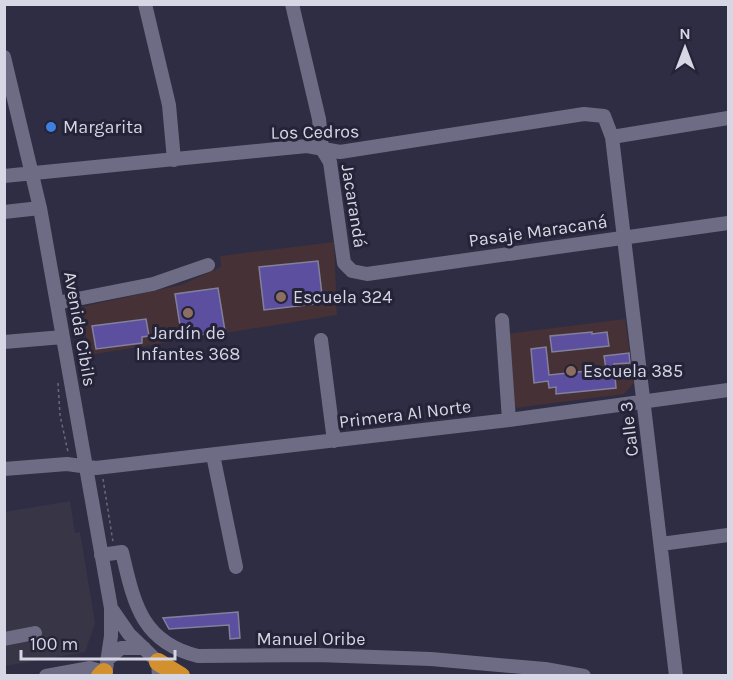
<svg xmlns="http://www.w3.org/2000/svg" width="733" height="680" font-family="Karla,sans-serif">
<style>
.industrial{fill:#383546}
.education{fill:#453136}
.building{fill:#5c4f9f;stroke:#82809b;stroke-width:1.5}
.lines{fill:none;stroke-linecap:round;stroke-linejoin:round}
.path{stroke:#6a687c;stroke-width:1.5;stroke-dasharray:3 3;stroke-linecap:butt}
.minor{stroke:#6e6c85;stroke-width:14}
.highway{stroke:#d2912e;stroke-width:18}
.shop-dot{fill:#3f7fe0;stroke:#252338;stroke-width:2}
.education-dot{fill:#8d6e63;stroke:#252338;stroke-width:2}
.labels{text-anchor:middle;stroke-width:6;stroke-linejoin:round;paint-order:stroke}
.poi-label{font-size:18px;fill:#d6d6e4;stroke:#252338;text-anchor:start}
.street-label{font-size:18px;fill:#d6d6e4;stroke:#252338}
</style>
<rect width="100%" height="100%" fill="#2f2d43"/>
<path class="industrial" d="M 70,501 L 75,533 L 80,532 L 95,623 L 85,652 L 5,666 L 5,512 Z"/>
<path class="education" d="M 334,242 L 337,315 L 89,355 L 81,307 L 181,285 L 221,267 L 220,256 Z
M 625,319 L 634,383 L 624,394 L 515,408 L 511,403 L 506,334 Z"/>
<path class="building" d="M 318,261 L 323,303 L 264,310 L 259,267 Z
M 218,288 L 225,331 L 182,338 L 175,294 Z
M 146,319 L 149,336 L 142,337 L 142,343 L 96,349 L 92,326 Z
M 592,332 L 592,334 L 607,332 L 609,346 L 552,352 L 550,336 Z
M 546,347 L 549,375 L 606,369 L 604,356 L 629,353 L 630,363 L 614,364 L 616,388 L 556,394 L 556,387 L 549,388 L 548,381 L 534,383 L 531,349 Z
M 238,612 L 240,638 L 230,639 L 229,625 L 169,629 L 163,618 Z"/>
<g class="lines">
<path class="path" d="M 58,383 L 60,415 L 68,452
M 103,479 L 113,542"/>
<path class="minor" d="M 145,4 L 169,105 L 174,160
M 292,4 L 319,119 L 322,149 L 330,162 L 344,263 L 352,271 L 367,274 L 728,223
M 4,57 L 40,208 L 111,608 L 111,636 L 105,676
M 612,137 L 728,118
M 4,176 L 307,146 L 340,152 L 584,114 L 604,116 L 612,137 L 676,676
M 4,212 L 40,208
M 57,303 L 153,284 L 208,265
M 502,320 L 509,420
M 321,340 L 334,441
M 4,342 L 63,337
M 213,455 L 236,567
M 4,469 L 67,464 L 96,468 L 509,420 L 728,390
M 661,544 L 728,535
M 101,555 L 122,552 C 134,603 141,642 198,656 L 317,655 L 431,659 L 545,669 L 584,676
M 111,608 L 129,634 L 158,662 L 159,676
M 4,639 L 35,633
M 107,660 L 121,648 L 144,648
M 46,676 L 90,668 L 104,672"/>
<path class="highway" d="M 158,662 L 181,676
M 100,676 L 104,672"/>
</g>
<circle class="shop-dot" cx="51" cy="127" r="6"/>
<g class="education-dot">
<circle cx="281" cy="297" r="6"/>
<circle cx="188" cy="313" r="6"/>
<circle cx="571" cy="371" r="6"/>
</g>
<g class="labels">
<g class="poi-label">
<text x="63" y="133">Margarita</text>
<text x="293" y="303">Escuela 324</text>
<text x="188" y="339" text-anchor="middle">Jardín de<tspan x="188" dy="21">Infantes 368</tspan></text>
<text x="583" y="377">Escuela 385</text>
</g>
<g class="street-label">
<text transform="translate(315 132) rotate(-1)" y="6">Los Cedros</text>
<text transform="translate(354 206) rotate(81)" y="6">Jacarandá</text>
<text transform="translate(538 231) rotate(-8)" y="6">Pasaje Maracaná</text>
<text transform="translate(80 329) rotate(80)" y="6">Avenida Cibils</text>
<text transform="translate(405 414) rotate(-7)" y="6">Primera Al Norte</text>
<text transform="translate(629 429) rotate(-97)" y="6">Calle 3</text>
<text x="311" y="645">Manuel Oribe</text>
</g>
</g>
<rect width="733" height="680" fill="none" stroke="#d6d6e4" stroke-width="12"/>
<g transform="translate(685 48)" stroke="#252338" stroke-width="4.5" paint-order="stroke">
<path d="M0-4.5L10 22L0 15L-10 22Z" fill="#d6d6e4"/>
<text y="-9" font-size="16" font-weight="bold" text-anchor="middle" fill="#d6d6e4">N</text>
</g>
<path d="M21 650v9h154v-9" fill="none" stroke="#d6d6e4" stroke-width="3"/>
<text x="30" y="650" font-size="18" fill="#d6d6e4" stroke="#252338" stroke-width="4.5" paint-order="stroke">100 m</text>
</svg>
